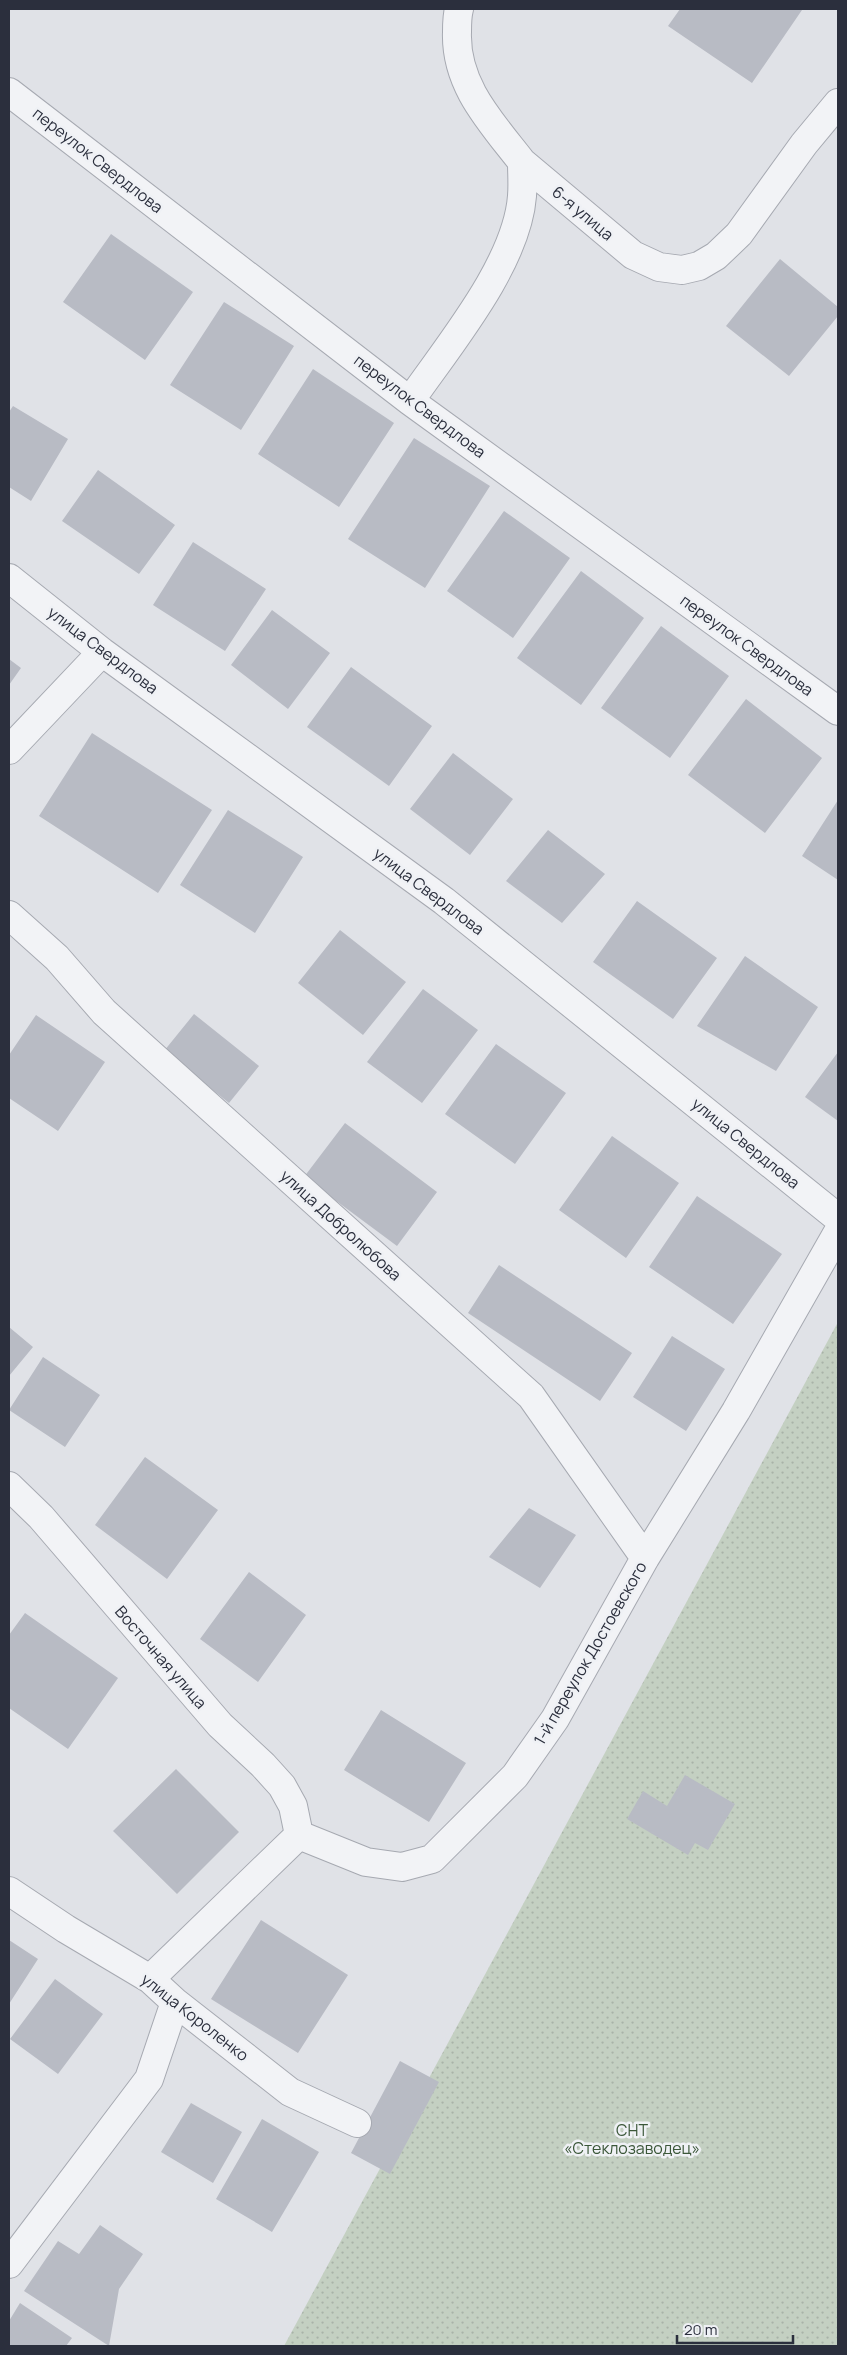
<svg xmlns="http://www.w3.org/2000/svg" width="847" height="2355" font-family="Manrope,sans-serif">
<style>
.park{fill:url(#park-dots)}
.building{fill:#b8bbc4}
.lines{fill:none;stroke-linecap:round;stroke-linejoin:round}
.minor-casing{stroke:#a6a9b1;stroke-width:30}
.minor{stroke:#f2f3f6;stroke-width:28}
.labels{text-anchor:middle;stroke-width:5;stroke-linejoin:round;paint-order:stroke}
.street-label{font-size:16px;fill:#2b2f3d;stroke:#eff1f5}
.park-label{font-size:16px;fill:#3b5739;stroke:#eff1f5}
</style>
<defs>
<pattern id="park-dots" width="8" height="8" patternUnits="userSpaceOnUse" patternTransform="scale(1.25)"><rect width="8" height="8" fill="#c4d0c2"/><path d="M2 2h.1M6 6h.1" fill="none" stroke="#a9b3a8" stroke-width="1.8" stroke-linecap="round"/></pattern>
</defs>
<rect width="100%" height="100%" fill="#e0e2e7"/>
<path class="park" d="M 838,1322 L 838,2346 L 284,2346 Z"/>
<path class="building" d="M 680,9 L 799,9 L 802,10 L 752,83 L 668,26 Z
M 111,234 L 193,292 L 145,360 L 63,302 Z
M 780,259 L 838,307 L 838,316 L 789,376 L 726,326 Z
M 224,302 L 294,346 L 241,430 L 170,385 Z
M 313,369 L 394,423 L 339,507 L 258,454 Z
M 13,406 L 68,439 L 31,501 L 9,487 L 9,412 Z
M 414,438 L 490,486 L 425,588 L 348,539 Z
M 98,470 L 175,525 L 139,574 L 62,521 Z
M 504,511 L 570,558 L 513,638 L 447,591 Z
M 193,542 L 266,589 L 225,651 L 153,605 Z
M 581,571 L 644,618 L 581,705 L 517,658 Z
M 272,610 L 330,653 L 288,709 L 231,665 Z
M 661,626 L 729,676 L 670,758 L 601,708 Z
M 9,659 L 21,668 L 9,685 Z
M 351,667 L 432,726 L 389,786 L 307,727 Z
M 746,699 L 822,758 L 765,833 L 688,775 Z
M 92,733 L 212,810 L 158,893 L 39,816 Z
M 453,753 L 513,799 L 470,855 L 410,809 Z
M 838,800 L 838,880 L 802,856 Z
M 228,810 L 303,857 L 255,933 L 180,885 Z
M 548,830 L 605,874 L 562,923 L 506,881 Z
M 637,901 L 717,958 L 673,1019 L 593,962 Z
M 340,930 L 406,982 L 363,1035 L 298,983 Z
M 745,956 L 818,1007 L 776,1071 L 697,1026 Z
M 423,989 L 478,1030 L 422,1103 L 367,1062 Z
M 194,1014 L 259,1066 L 229,1103 L 164,1051 Z
M 36,1015 L 105,1062 L 58,1131 L 9,1098 L 9,1055 Z
M 496,1044 L 566,1093 L 515,1164 L 445,1114 Z
M 838,1052 L 838,1121 L 805,1097 Z
M 345,1123 L 437,1192 L 397,1246 L 304,1177 Z
M 612,1136 L 679,1183 L 626,1258 L 559,1210 Z
M 697,1196 L 782,1254 L 733,1324 L 649,1267 Z
M 499,1265 L 632,1353 L 600,1401 L 468,1313 Z
M 9,1327 L 33,1347 L 9,1376 Z
M 672,1336 L 725,1369 L 686,1431 L 633,1397 Z
M 43,1357 L 100,1395 L 65,1447 L 9,1410 Z
M 145,1457 L 218,1510 L 167,1579 L 95,1525 Z
M 529,1508 L 576,1535 L 540,1588 L 489,1557 Z
M 249,1572 L 306,1615 L 258,1682 L 200,1639 Z
M 25,1613 L 118,1678 L 68,1749 L 9,1708 L 9,1635 Z
M 381,1710 L 466,1763 L 429,1822 L 344,1770 Z
M 176,1769 L 239,1832 L 177,1894 L 113,1831 Z
M 685,1775 L 735,1804 L 708,1850 L 695,1843 L 688,1855 L 627,1819 L 643,1791 L 667,1806 Z
M 261,1920 L 348,1975 L 298,2053 L 211,1999 Z
M 9,1940 L 38,1959 L 9,2004 Z
M 55,1979 L 103,2014 L 58,2074 L 10,2039 Z
M 400,2061 L 439,2082 L 390,2174 L 351,2153 Z
M 191,2103 L 242,2132 L 213,2183 L 161,2152 Z
M 262,2119 L 319,2152 L 272,2232 L 216,2199 Z
M 100,2225 L 143,2254 L 119,2289 L 109,2346 L 24,2291 L 58,2241 L 79,2254 Z
M 20,2303 L 72,2338 L 66,2346 L 9,2346 L 9,2321 Z"/>
<g class="lines">
<g class="minor-casing">
<path id="minor" d="M 459,9 C 457,16 457,24 457,32 C 455,85 491,122 522,162
M 9,92 L 410,401 L 838,711
M 410,401 C 448,346 517,264 522,196 C 523,185 522,173 522,162 L 633,255 L 659,267 L 682,270 L 699,266 L 716,256 L 739,234 L 804,144 L 838,103
M 9,578 L 102,652 L 444,901 L 838,1218
M 9,750 L 102,652
M 9,915 L 57,958 L 104,1012 L 531,1396 L 645,1558
M 9,1486 L 41,1517 L 220,1725 L 263,1765 L 282,1786 L 293,1806 L 299,1835
M 9,1891 L 66,1929 L 150,1979 L 175,2002 L 290,2092 L 357,2123
M 150,1979 L 299,1835 L 366,1862 L 402,1867 L 432,1859 L 515,1776 L 555,1719 L 645,1558 L 736,1411 L 838,1232
M 9,2264 L 149,2079 L 175,2002"/>
</g>
<use href="#minor" class="minor"/>
</g>
<g class="labels">
<g class="street-label">
<text transform="translate(98 160) rotate(38)" y="6">переулок Свердлова</text>
<text transform="translate(583 213) rotate(40)" y="6">6-я улица</text>
<text transform="translate(420 406) rotate(37)" y="6">переулок Свердлова</text>
<text transform="translate(747 645) rotate(36)" y="6">переулок Свердлова</text>
<text transform="translate(103 650) rotate(37)" y="6">улица Свердлова</text>
<text transform="translate(429 891) rotate(37)" y="6">улица Свердлова</text>
<text transform="translate(746 1143) rotate(39)" y="6">улица Свердлова</text>
<text transform="translate(341 1225) rotate(42)" y="6">улица Добролюбова</text>
<text transform="translate(590 1653) rotate(-60)" y="6">1-й переулок Достоевского</text>
<text transform="translate(161 1657) rotate(49)" y="6">Восточная улица</text>
<text transform="translate(195 2017) rotate(38)" y="6">улица Короленко</text>
</g>
<g class="park-label">
<text x="632" y="2136">СНТ<tspan x="632" dy="18">«Стеклозаводец»</tspan></text>
</g>
</g>
<rect width="847" height="2355" fill="none" stroke="#2b2f3d" stroke-width="20"/>
<path d="M677 2335v8h116v-8" fill="none" stroke="#2b2f3d" stroke-width="2.5"/>
<text x="684" y="2335" font-size="15" fill="#2b2f3d" stroke="#eff1f5" stroke-width="4" paint-order="stroke">20 m</text>
</svg>
